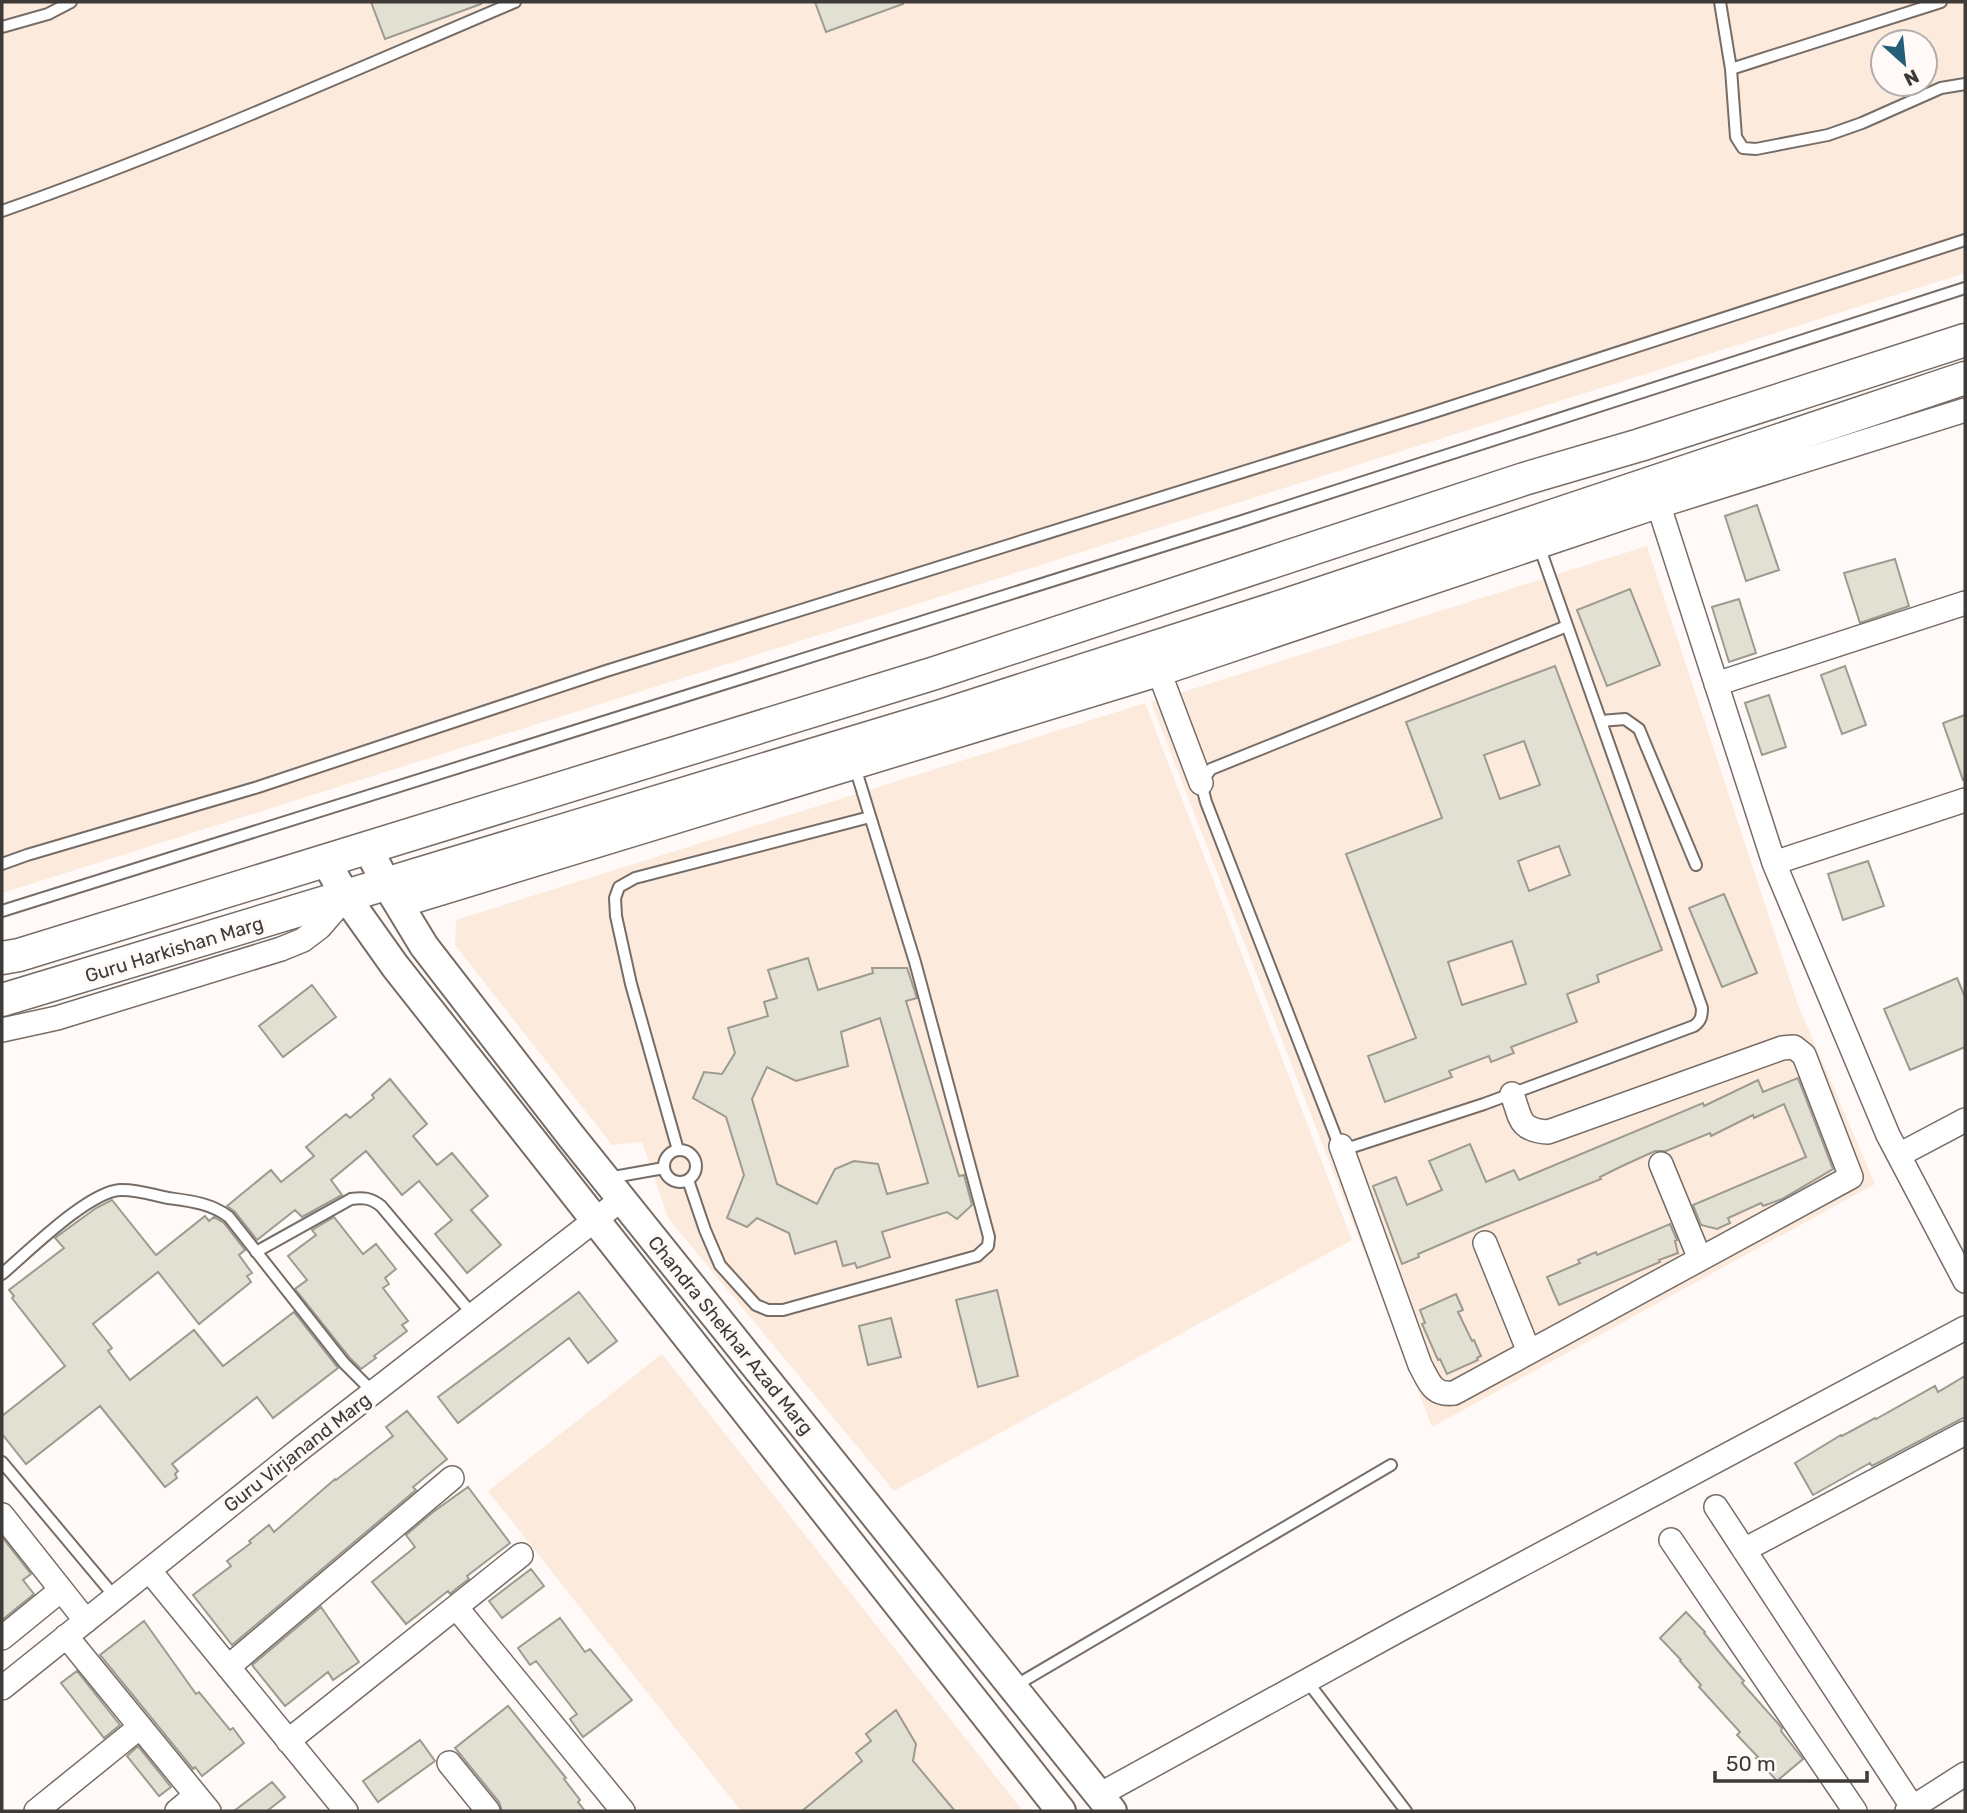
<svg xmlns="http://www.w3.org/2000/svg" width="1967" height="1813" font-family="Rubik,sans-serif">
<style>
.built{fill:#fceadd;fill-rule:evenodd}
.building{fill:#e2dfd3;stroke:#9d9a8f;stroke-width:2;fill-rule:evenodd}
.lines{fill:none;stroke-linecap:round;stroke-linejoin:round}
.service-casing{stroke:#776d67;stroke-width:14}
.minor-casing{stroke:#776d67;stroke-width:26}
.tertiary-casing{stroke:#776d67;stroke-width:32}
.secondary-casing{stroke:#776d67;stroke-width:35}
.service{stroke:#fff;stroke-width:10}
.minor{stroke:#fff;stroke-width:23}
.tertiary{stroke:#fff;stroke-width:28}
.secondary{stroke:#fff;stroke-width:32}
.labels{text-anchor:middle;stroke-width:7;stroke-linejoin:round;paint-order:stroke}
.street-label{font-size:19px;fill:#3e3a37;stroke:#fffaf7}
</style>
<rect width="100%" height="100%" fill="#fffaf7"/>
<path class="built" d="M 2,2 L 1965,2 L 1965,273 L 2,893 ZM 1883,42 L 1925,42 L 1925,84 L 1883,84 Z
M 1647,546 L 1798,1005 L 1875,1184 L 1432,1427 L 1151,702 Z
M 1145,703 L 1352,1240 L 894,1491 L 668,1218 L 642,1142 L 612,1145 L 455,945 L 456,920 Z
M 662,1354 L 1023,1811 L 741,1811 L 488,1491 Z"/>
<path class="building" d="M 371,2 L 481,2 L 481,4 L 385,39 Z
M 815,2 L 902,2 L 903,4 L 826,32 Z
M 1757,505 L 1779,570 L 1746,581 L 1725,516 Z
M 1895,559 L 1909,606 L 1860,623 L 1844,573 Z
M 1630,589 L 1660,665 L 1607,686 L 1577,610 Z
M 1739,599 L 1756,653 L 1729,662 L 1712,607 Z
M 1555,666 L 1662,950 L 1597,975 L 1599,982 L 1567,994 L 1577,1022 L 1511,1047 L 1514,1053 L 1491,1062 L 1489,1056 L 1449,1071 L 1452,1077 L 1385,1102 L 1368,1056 L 1416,1038 L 1346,854 L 1442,818 L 1406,722 ZM 1524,741 L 1540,785 L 1500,799 L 1484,755 ZM 1559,846 L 1570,875 L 1529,891 L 1518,861 ZM 1512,941 L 1526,984 L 1462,1005 L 1448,962 Z
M 1845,666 L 1866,725 L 1842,734 L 1821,675 Z
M 1769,695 L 1786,747 L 1762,755 L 1745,703 Z
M 1965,715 L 1965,779 L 1963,780 L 1943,723 Z
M 1868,861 L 1884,906 L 1843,920 L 1828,874 Z
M 1724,894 L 1757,973 L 1722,987 L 1689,908 Z
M 808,958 L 818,990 L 873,973 L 872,968 L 907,968 L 917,998 L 906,1001 L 959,1176 L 964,1175 L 972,1205 L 957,1219 L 947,1212 L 882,1232 L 890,1257 L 857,1268 L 855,1263 L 843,1266 L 836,1241 L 795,1254 L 789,1233 L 757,1218 L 747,1227 L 727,1218 L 744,1175 L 726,1117 L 693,1098 L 704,1072 L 722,1074 L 735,1053 L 728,1028 L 768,1016 L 764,1002 L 777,998 L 768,970 ZM 880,1018 L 928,1183 L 887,1194 L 878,1164 L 854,1161 L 835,1169 L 817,1204 L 777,1184 L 752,1099 L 767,1067 L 796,1081 L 848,1066 L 841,1032 Z
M 1957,978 L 1965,997 L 1965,1047 L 1910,1070 L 1884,1009 Z
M 312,985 L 336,1017 L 283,1057 L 259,1026 Z
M 1798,1078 L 1833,1169 L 1782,1199 L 1763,1206 L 1761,1203 L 1728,1218 L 1730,1223 L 1717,1229 L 1701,1225 L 1693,1205 L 1806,1157 L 1784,1104 L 1754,1118 L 1753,1115 L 1711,1136 L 1710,1133 L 1666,1151 L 1655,1151 L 1620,1167 L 1600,1177 L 1601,1179 L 1481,1227 L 1418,1254 L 1419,1257 L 1402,1264 L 1373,1186 L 1396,1177 L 1407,1205 L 1442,1190 L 1429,1161 L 1470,1144 L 1486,1182 L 1514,1170 L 1519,1180 L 1703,1103 L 1704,1106 L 1758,1080 L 1763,1092 Z
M 390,1079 L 427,1124 L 413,1136 L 437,1165 L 452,1153 L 488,1196 L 471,1210 L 501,1245 L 467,1273 L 435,1234 L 452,1220 L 419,1181 L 402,1195 L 366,1151 L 331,1180 L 342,1195 L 302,1217 L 295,1210 L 257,1240 L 235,1212 L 227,1206 L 271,1170 L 281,1182 L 314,1156 L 306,1147 L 346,1114 L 350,1118 L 374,1098 L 372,1095 Z
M 112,1200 L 156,1255 L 205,1216 L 209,1221 L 214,1217 L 224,1223 L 245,1250 L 239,1255 L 252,1273 L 247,1276 L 251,1282 L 199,1324 L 158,1272 L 93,1324 L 112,1348 L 108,1351 L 130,1380 L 194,1330 L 223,1366 L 294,1312 L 338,1368 L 273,1418 L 257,1397 L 172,1464 L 178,1471 L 175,1474 L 177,1478 L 165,1487 L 100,1406 L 26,1464 L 2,1434 L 2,1416 L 65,1366 L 12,1298 L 14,1296 L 9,1290 L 64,1248 L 55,1238 L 96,1208 Z
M 334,1217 L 363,1254 L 376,1244 L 396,1269 L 385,1278 L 389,1284 L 383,1288 L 408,1321 L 402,1325 L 407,1331 L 374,1356 L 376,1358 L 361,1369 L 350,1358 L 295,1289 L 307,1280 L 288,1256 L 316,1235 L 312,1230 Z
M 1670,1224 L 1677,1240 L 1675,1241 L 1678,1253 L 1659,1260 L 1660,1262 L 1559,1305 L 1547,1277 L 1580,1263 L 1578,1260 L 1596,1252 L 1597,1255 Z
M 997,1290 L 1018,1376 L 978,1387 L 956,1300 Z
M 579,1292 L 617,1341 L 588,1363 L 569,1338 L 458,1423 L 438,1397 Z
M 1456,1294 L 1463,1310 L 1458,1312 L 1472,1341 L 1474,1340 L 1481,1356 L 1477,1358 L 1478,1360 L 1447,1374 L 1440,1359 L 1438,1360 L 1422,1324 L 1425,1323 L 1420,1310 Z
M 891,1318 L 901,1357 L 868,1365 L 859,1326 Z
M 1965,1376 L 1965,1417 L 1872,1466 L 1870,1463 L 1813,1495 L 1795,1463 L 1841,1435 L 1842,1436 L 1875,1418 L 1876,1419 L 1935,1386 L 1938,1392 Z
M 407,1411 L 447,1459 L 413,1487 L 416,1490 L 232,1645 L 193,1595 L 231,1566 L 227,1561 L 251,1543 L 249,1541 L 269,1525 L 274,1532 L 335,1479 L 336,1480 L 393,1436 L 386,1427 Z
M 468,1487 L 510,1543 L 467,1576 L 469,1579 L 457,1588 L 450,1594 L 448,1591 L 406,1624 L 372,1582 L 415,1547 L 406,1535 L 433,1512 Z
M 2,1537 L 31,1574 L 23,1580 L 34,1594 L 2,1620 Z
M 531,1569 L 544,1586 L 502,1618 L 489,1601 Z
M 321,1607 L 359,1662 L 333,1680 L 328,1672 L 285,1706 L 252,1665 Z
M 1686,1612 L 1705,1632 L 1704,1633 L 1726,1660 L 1744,1681 L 1742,1683 L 1782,1728 L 1781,1731 L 1803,1759 L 1777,1781 L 1756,1758 L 1758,1757 L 1737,1735 L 1740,1732 L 1699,1687 L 1701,1685 L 1680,1661 L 1681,1660 L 1660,1638 Z
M 560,1618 L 585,1652 L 590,1649 L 632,1700 L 583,1737 L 570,1719 L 577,1714 L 536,1661 L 530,1665 L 518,1648 Z
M 144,1621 L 196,1694 L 199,1692 L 230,1730 L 233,1728 L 244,1743 L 202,1776 L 195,1767 L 193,1769 L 100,1655 Z
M 77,1671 L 120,1725 L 104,1738 L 61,1683 Z
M 508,1706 L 566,1778 L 564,1779 L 580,1800 L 578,1802 L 585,1811 L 502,1811 L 499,1802 L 455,1748 Z
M 896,1710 L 916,1744 L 913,1761 L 955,1811 L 802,1811 L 862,1761 L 856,1753 L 871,1741 L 866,1734 Z
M 420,1740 L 435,1761 L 378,1802 L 363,1781 Z
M 138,1746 L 171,1787 L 159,1796 L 127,1756 Z
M 272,1782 L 285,1797 L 267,1811 L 234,1811 Z"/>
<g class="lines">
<g class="service-casing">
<path id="service" d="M 1720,2 L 1731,69 L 1736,137 L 1743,148 L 1756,149 L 1828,135 L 1862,123 L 1941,88 L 1965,84
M 2,27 L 48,14 L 71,2
M 1731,69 L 1941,2
M 2,211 C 176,150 345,74 515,2
M 1538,543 L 1702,1008 C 1702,1016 1701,1021 1694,1026 L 1484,1104 L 1346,1149 L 1337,1140 L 1206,802 L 1201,783 L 1211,769 L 1567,626
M 1601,721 L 1625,719 L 1639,729 L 1696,865
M 2,864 L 27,855 L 258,787 L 606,671 L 1425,415 L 1965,240
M 2,911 L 1239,522 L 1965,288
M664 1166a16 16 0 1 1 32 0a16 16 0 1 1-32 0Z
M 678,1150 L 631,984 L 616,916 L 615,898 L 619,887 L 635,878 L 870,817
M 608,1178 L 664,1168
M 688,1180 L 705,1230 L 720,1265 L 756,1305 L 768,1310 L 783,1310 L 977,1256 L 988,1246 L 989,1237 L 915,962 L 854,764
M 256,1252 L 351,1199 C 363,1197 371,1198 381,1206 L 473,1315
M 2,1274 C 28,1252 88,1192 120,1190 C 135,1189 153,1195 168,1198 C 190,1201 211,1203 229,1217 L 344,1363 L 373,1392
M 2,1462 L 115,1597
M 1307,1681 L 1406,1811
M 1013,1687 L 1391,1465"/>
</g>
<g class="minor-casing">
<path id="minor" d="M 1655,494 L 1774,863 L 1888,1135 L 1965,1281
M 1155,661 L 1201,783
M 1716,684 L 1965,603
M 1774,863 L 1965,800
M 399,906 L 1160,674 L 1659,506 L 1965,410
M 2,1030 L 57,1018 L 281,949 L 303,940 L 320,927 L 346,897
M 1341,1146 L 1420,1365 C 1429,1381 1432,1396 1454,1393 L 1851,1177 L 1804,1055 L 1794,1047 L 1782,1048 L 1548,1132 C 1518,1130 1521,1118 1512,1094
M 1899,1155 L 1965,1120
M 1661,1164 L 1700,1259
M 1485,1243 L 1529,1352
M 1716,1507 L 1913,1808
M 2,1515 L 86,1621
M 1671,1540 L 1855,1811
M 1744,1550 L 1965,1433
M 149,1570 L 346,1811
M 456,1607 L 623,1811
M 66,1636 L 209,1811
M 2,1638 L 61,1590
M 228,1667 L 452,1478
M 2,1688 L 304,1446 L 622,1199
M 288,1741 L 521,1555
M 449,1763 L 488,1811
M 1099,1795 L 1401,1629 L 1965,1328
M 36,1811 L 140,1727
M 177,1811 L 196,1795
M 1907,1811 L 1965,1774"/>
</g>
<g class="tertiary-casing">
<path id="tertiary" d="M 367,847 L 387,885 L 424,946 L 571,1136 L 1112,1811
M 325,860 L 346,897 L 395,966 L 1061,1811"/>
</g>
<g class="secondary-casing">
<path id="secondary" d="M 2,958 L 19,955 L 935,673 L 1524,479 L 1640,445 L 1965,340
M 2,1000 L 941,716 L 1286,605 L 1965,378"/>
</g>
<use href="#service" class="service"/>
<use href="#minor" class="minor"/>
<use href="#tertiary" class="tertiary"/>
<use href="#secondary" class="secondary"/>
</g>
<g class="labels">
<g class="street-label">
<text transform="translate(174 949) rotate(-17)" y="7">Guru Harkishan Marg</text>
<text transform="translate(731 1335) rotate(51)" y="7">Chandra Shekhar Azad Marg</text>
<text transform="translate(297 1452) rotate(-38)" y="7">Guru Virjanand Marg</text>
</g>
</g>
<rect width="1967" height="1813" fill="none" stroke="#3e3a37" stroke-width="7"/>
<g transform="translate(1904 63) rotate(153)"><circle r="33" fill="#fffaf7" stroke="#b2adaa" stroke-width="2"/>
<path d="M0-5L12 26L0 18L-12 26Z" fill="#245e77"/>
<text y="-10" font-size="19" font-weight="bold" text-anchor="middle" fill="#3e3a37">N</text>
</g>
<path d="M1715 1771v10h152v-10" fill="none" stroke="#3e3a37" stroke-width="3.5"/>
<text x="1726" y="1771" font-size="21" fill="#3e3a37" stroke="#fffaf7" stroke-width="5" paint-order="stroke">50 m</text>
</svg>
